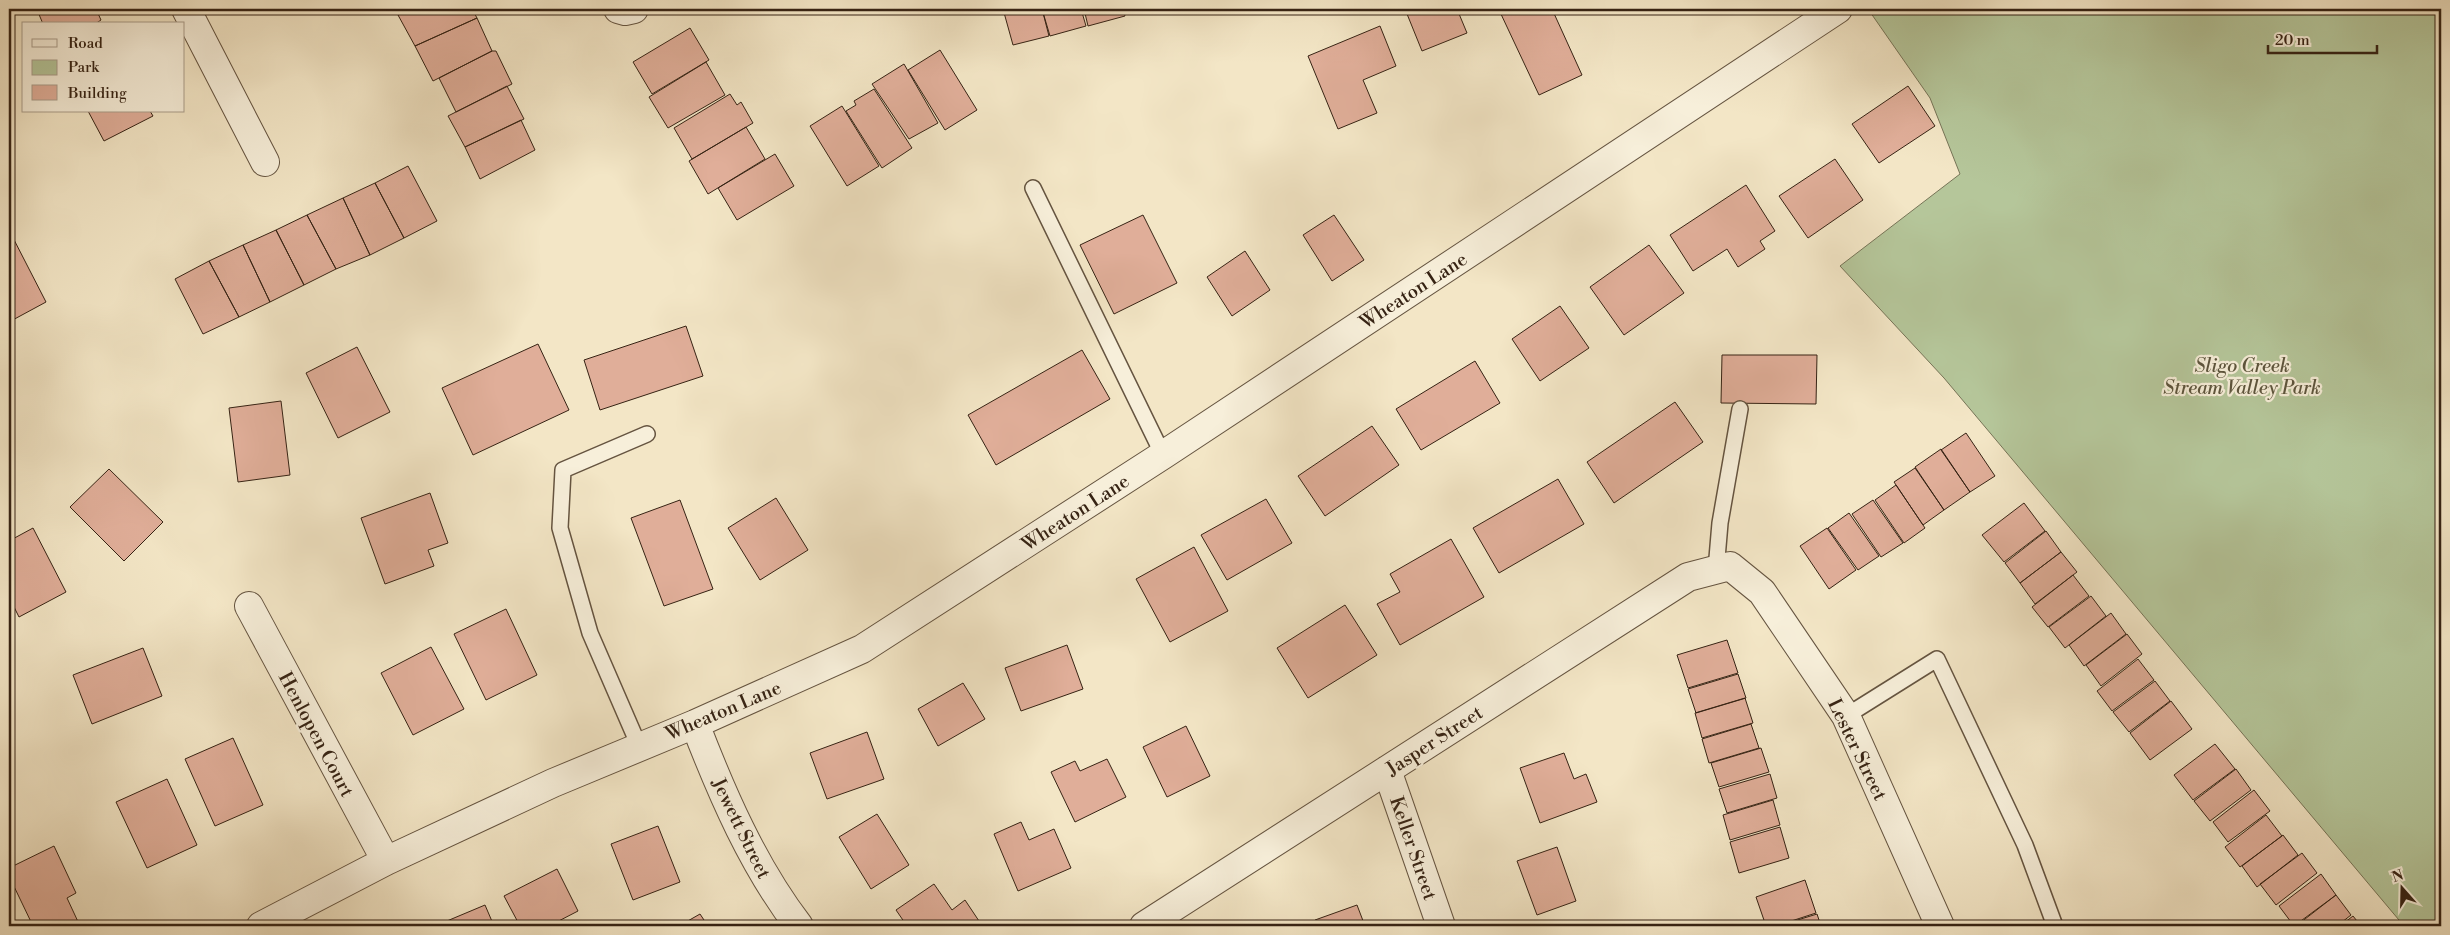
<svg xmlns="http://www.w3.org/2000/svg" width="2450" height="935" font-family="'Libre Bodoni',serif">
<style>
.green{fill:#b5c69a;stroke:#767457}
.building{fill:#e0ae99;stroke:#362314}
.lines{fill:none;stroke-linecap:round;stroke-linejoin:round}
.service-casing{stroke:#655440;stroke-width:18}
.minor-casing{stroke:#655440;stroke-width:30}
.service{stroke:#f7efda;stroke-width:15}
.minor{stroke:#f7efda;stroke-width:28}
.labels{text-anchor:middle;stroke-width:4.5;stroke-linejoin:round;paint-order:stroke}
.street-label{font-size:19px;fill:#362314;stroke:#f7efda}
.park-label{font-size:19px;font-style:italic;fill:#5c543c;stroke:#f7efda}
</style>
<rect width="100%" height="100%" fill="#f3e6c6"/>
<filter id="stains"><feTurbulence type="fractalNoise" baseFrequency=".004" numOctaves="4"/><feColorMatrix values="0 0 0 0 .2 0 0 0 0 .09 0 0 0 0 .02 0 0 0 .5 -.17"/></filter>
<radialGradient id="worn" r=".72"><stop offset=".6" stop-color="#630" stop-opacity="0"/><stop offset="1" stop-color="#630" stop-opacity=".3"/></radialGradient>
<path class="green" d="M 1868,9 L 2441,9 L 2441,926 L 2404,926 L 1944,378 L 1840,266 L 1960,174 L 1930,98 Z"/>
<path class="building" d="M 44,9 L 96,9 L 101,20 L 95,24 L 43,24 L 38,12 Z
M 395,9 L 411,9 L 398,15 Z
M 411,9 L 472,9 L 477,18 L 415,46 L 398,15 Z
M 1003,9 L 1042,9 L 1049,36 L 1013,45 Z
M 1042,9 L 1081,9 L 1086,26 L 1050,36 Z
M 1084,9 L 1123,9 L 1125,16 L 1088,26 Z
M 1405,9 L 1457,9 L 1467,33 L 1422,51 Z
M 1507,9 L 1552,9 L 1582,75 L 1539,95 L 1500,12 Z
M 477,18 L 492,51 L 433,81 L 415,46 Z
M 1380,26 L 1396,66 L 1363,80 L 1377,113 L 1338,129 L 1308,56 Z
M 690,28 L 709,60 L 652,94 L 633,62 Z
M 940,50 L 977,110 L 945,130 L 908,70 Z
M 492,51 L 496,51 L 512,84 L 456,112 L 439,78 Z
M 706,62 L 725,95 L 668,128 L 649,97 Z
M 904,64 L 938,123 L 909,139 L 872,84 Z
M 507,86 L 524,119 L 465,147 L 448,116 Z
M 1908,86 L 1935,126 L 1879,163 L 1852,124 Z
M 874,89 L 912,148 L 882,168 L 846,111 L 856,105 L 854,101 Z
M 730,94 L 737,105 L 741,102 L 753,123 L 692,159 L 674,128 Z
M 842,106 L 879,166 L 847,186 L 810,126 Z
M 88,111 L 150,111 L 153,116 L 104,141 Z
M 521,120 L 535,150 L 480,179 L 465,147 Z
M 746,127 L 765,159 L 708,194 L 689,161 Z
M 775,154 L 794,186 L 737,220 L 718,188 Z
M 1835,159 L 1863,200 L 1808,238 L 1779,196 Z
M 408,166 L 437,221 L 404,238 L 375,183 Z
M 375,183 L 404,238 L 370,255 L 343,198 Z
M 1746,185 L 1775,231 L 1760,241 L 1765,249 L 1738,267 L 1727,249 L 1693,271 L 1670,235 Z
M 343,198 L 370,255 L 336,269 L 307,215 Z
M 307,215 L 336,269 L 304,285 L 276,230 Z
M 1143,215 L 1177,283 L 1114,314 L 1080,245 Z
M 1334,215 L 1364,260 L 1332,281 L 1303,235 Z
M 9,230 L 46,302 L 9,322 Z
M 276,230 L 304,285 L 270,302 L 243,245 Z
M 243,245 L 270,302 L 239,317 L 209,261 Z
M 1649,245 L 1684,293 L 1624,335 L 1590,287 Z
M 1245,251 L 1270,290 L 1232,316 L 1207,277 Z
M 209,261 L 239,317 L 203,334 L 175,279 Z
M 1560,306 L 1589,348 L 1540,381 L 1512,339 Z
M 686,326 L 703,376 L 600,410 L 584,360 Z
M 538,344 L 569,410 L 473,455 L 442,388 Z
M 357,347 L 390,412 L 338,438 L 306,373 Z
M 1082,350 L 1110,399 L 996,465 L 968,415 Z
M 1722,355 L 1817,355 L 1816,404 L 1721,403 Z
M 1475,361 L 1500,403 L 1421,450 L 1396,409 Z
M 281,401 L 290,475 L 238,482 L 229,408 Z
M 1675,402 L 1703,442 L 1614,503 L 1587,462 Z
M 1372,426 L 1399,465 L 1325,516 L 1298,476 Z
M 1966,433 L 1995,476 L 1970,492 L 1941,450 Z
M 1941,449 L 1970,492 L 1944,510 L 1915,467 Z
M 1915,468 L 1944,510 L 1923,525 L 1894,482 Z
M 109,469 L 163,522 L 124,561 L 70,507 Z
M 1558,479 L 1584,524 L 1499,573 L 1473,528 Z
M 1896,485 L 1925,528 L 1904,543 L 1875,500 Z
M 430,493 L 448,543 L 428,550 L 434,566 L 385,584 L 361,518 Z
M 776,498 L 808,550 L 760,580 L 728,528 Z
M 1266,499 L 1292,543 L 1227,580 L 1201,535 Z
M 680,500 L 713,589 L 664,606 L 631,518 Z
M 1873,500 L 1903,543 L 1881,557 L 1852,514 Z
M 2024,503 L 2045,531 L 2004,562 L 1982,535 Z
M 1849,513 L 1879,556 L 1858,570 L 1828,528 Z
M 33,528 L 66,592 L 19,617 L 9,597 L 9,541 Z
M 1827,528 L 1856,570 L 1829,589 L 1800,546 Z
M 2046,531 L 2061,552 L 2020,583 L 2005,563 Z
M 1451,539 L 1484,597 L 1400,645 L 1377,604 L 1400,592 L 1390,574 Z
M 1194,547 L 1228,611 L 1170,642 L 1136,579 Z
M 2061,552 L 2077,572 L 2035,604 L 2020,583 Z
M 2073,575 L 2089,596 L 2048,627 L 2032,607 Z
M 2091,596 L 2106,616 L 2065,648 L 2049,627 Z
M 1345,605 L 1377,655 L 1308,698 L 1277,648 Z
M 506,609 L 537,675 L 486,700 L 454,634 Z
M 2111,613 L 2126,634 L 2084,666 L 2069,645 Z
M 2127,634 L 2142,654 L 2101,686 L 2086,665 Z
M 1727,640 L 1738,673 L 1688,688 L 1677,655 Z
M 1067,645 L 1083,689 L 1021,711 L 1005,668 Z
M 431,647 L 464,709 L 413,735 L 381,673 Z
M 143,648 L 162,696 L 92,724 L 73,675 Z
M 2138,659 L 2154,680 L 2112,711 L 2097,691 Z
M 1738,674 L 1746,698 L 1696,713 L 1688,689 Z
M 2155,681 L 2170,701 L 2129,732 L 2113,712 Z
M 963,683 L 985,719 L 938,746 L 918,709 Z
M 1745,698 L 1753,723 L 1702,738 L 1695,713 Z
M 2171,701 L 2192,729 L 2150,760 L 2130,733 Z
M 1751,724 L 1759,748 L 1709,763 L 1702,739 Z
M 1186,726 L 1210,776 L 1167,797 L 1143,747 Z
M 867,732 L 884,779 L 827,799 L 810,753 Z
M 233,738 L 263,805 L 215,826 L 185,759 Z
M 2215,744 L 2235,769 L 2193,800 L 2174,775 Z
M 1761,748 L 1769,772 L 1719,787 L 1711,763 Z
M 1564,753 L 1574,779 L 1586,774 L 1597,802 L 1540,823 L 1520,768 Z
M 1107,759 L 1126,797 L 1075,822 L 1051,772 L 1075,761 L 1080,771 Z
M 2236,769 L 2251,790 L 2210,821 L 2194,801 Z
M 1770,774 L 1777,798 L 1727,813 L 1719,789 Z
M 167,779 L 197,845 L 147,868 L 116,802 Z
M 2254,790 L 2270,811 L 2228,842 L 2213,822 Z
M 1773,800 L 1780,825 L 1730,840 L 1723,815 Z
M 877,814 L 909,865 L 871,889 L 839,837 Z
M 2266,815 L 2282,836 L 2240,867 L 2225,847 Z
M 1021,822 L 1029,840 L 1054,829 L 1071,868 L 1018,891 L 994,834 Z
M 658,826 L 680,882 L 633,900 L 611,844 Z
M 1780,827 L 1789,858 L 1739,873 L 1730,842 Z
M 2283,835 L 2298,855 L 2257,887 L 2242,866 Z
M 54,846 L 76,893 L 67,898 L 80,926 L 33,926 L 9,876 L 9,868 Z
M 1557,847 L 1576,901 L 1537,915 L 1517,861 Z
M 2302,853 L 2317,873 L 2276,905 L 2260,884 Z
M 557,869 L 578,911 L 549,926 L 520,926 L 504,896 Z
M 2321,874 L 2336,895 L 2294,926 L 2279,906 Z
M 1805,880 L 1816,913 L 1776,926 L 1766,926 L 1756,897 Z
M 934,884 L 952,910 L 965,900 L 981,924 L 978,926 L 907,926 L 896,910 Z
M 2336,895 L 2351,915 L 2337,926 L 2296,926 Z
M 485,905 L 494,926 L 435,926 Z
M 1357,905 L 1365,926 L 1318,926 L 1315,920 Z
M 700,914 L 708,926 L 679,926 Z
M 1817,914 L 1821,926 L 1778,926 Z
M 2353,916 L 2361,926 L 2340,926 Z"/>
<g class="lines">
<g class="service-casing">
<path id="service" d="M 1033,188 L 1163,455
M 1716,570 L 1720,523 L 1740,409
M 1846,716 L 1937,659 L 2025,845 L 2055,926
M 639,746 L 590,633 L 560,528 L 563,470 L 647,434"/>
</g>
<g class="minor-casing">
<path id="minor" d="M 186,9 L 265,162
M 618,9 L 625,11 L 634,9
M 249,606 L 386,861
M 695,724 C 722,794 753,866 799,926
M 1387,770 L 1441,926
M 261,926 L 386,861 L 553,783 L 695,724 L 862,649 L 1163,455 L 1838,9
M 1144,926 L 1688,577 L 1730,566 L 1762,592 L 1846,716 L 1940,926"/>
</g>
<use href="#service" class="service"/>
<use href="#minor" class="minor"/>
</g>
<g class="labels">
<g class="street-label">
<text transform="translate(1413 290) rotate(-33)" y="7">Wheaton Lane</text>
<text transform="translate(1075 512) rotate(-33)" y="7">Wheaton Lane</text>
<text transform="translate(723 710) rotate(-23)" y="7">Wheaton Lane</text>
<text transform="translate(317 734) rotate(62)" y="7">Henlopen Court</text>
<text transform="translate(1434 740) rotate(-33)" y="7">Jasper Street</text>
<text transform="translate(1858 749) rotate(64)" y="7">Lester Street</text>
<text transform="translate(742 828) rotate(64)" y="7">Jewett Street</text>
<text transform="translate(1414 848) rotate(71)" y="7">Keller Street</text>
</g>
<g class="park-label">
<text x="2242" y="372">Sligo Creek<tspan x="2242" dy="22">Stream Valley Park</tspan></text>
</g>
</g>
<rect width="2450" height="935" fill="none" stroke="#f3e6c6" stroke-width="30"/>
<rect x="10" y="10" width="2430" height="915" fill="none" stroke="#362314" stroke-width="2.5"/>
<rect x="15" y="15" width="2420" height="905" fill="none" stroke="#362314"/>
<rect x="22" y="22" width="162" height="90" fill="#f7efda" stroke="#aa9d8b"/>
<rect x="32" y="39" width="25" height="8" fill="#f7efda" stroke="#aa9d8b"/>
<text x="68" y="48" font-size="15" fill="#362314">Road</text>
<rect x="32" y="60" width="25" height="15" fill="#b5c69a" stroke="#aa9d8b"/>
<text x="68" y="72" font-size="15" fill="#362314">Park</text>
<rect x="32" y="85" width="25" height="15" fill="#e0ae99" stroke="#aa9d8b"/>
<text x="68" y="98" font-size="15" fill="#362314">Building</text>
<g transform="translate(2402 888) rotate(340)" stroke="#f7efda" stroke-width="4" paint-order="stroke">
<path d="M0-4L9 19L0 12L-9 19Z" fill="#362314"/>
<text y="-8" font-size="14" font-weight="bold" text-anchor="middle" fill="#362314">N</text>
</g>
<path d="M2268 45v8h109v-8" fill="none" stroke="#362314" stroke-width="2.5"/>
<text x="2275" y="45" font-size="15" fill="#362314" stroke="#f7efda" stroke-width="4" paint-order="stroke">20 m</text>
<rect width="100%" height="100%" filter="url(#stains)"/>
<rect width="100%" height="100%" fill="url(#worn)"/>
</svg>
